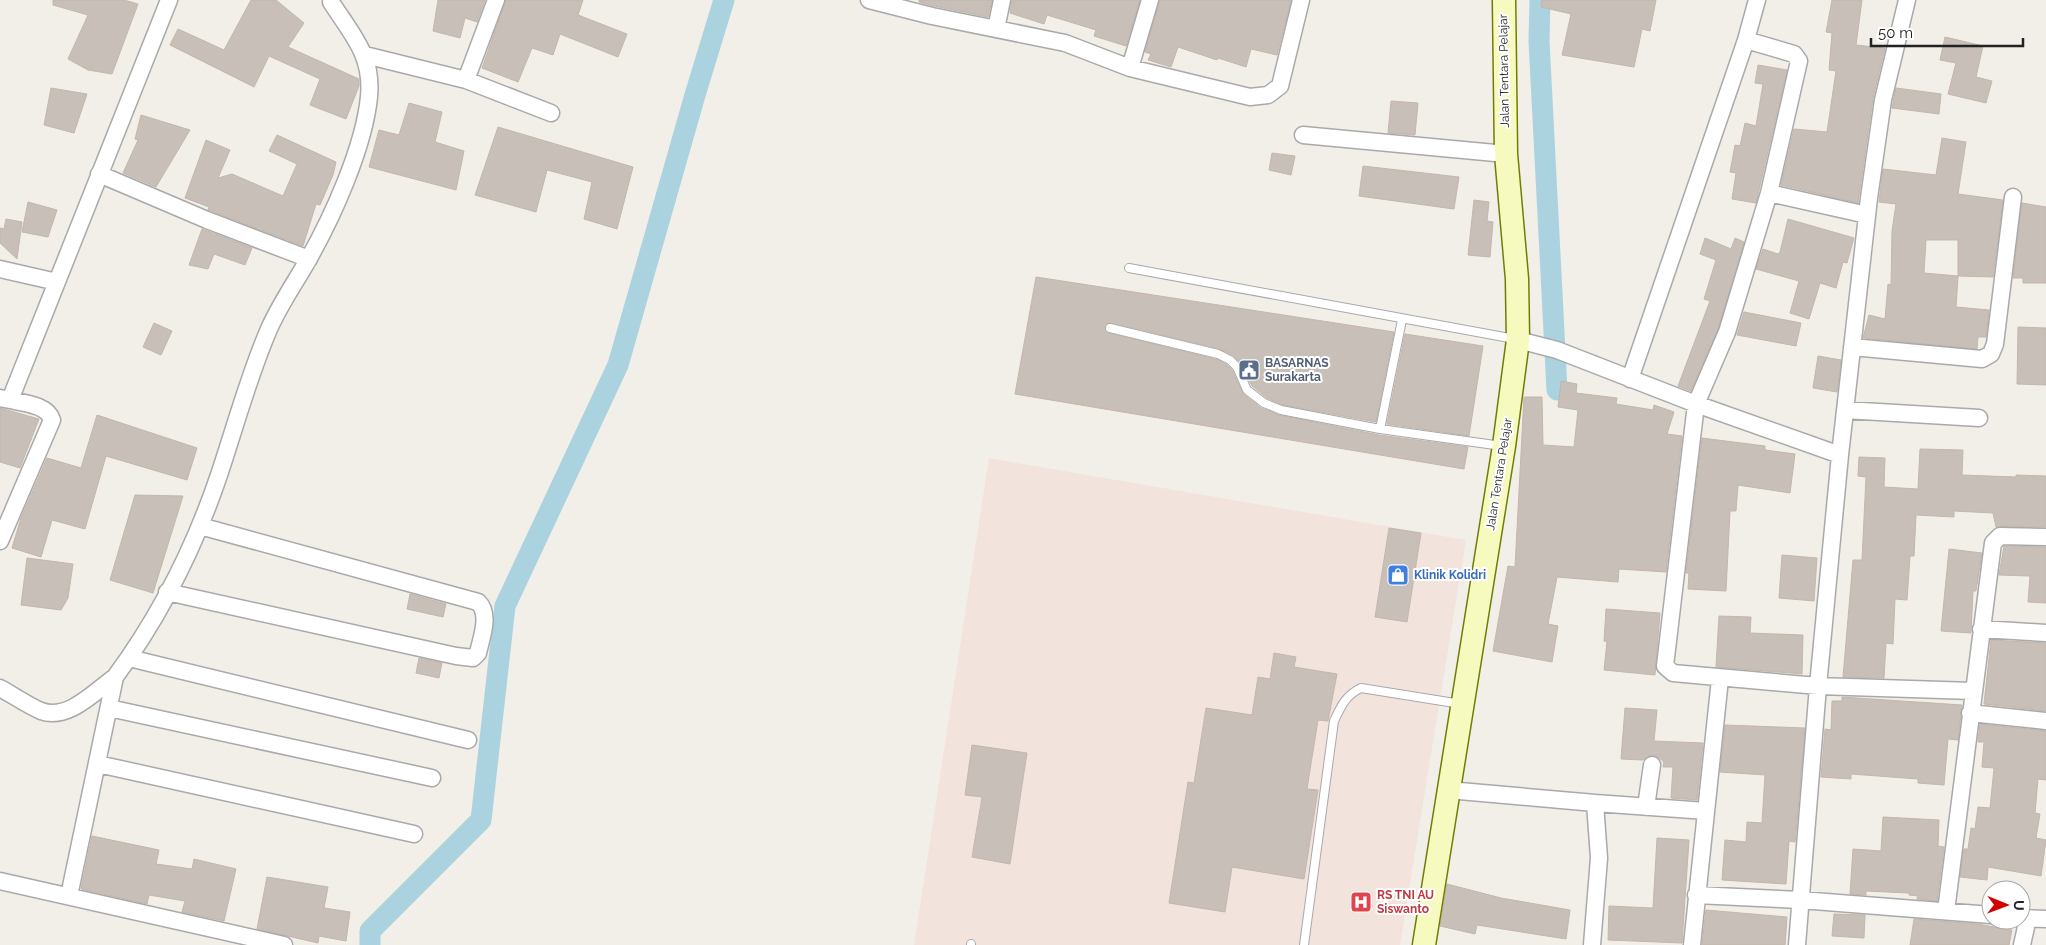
<svg xmlns="http://www.w3.org/2000/svg" width="2046" height="945" font-family="Raleway,sans-serif">
<style>
.military{fill:#f3e3dd}
.lines{fill:none;stroke-linecap:round;stroke-linejoin:round}
.canal{stroke:#aad3df;stroke-width:21}
.building{fill:#c7bfb8;stroke:#c4b6ab;fill-rule:evenodd}
.service-casing{stroke:#a9a9a9;stroke-width:10}
.minor-casing{stroke:#a9a9a9;stroke-width:19}
.secondary-casing{stroke:#707d05;stroke-width:25}
.service{stroke:#fff;stroke-width:8}
.minor{stroke:#fff;stroke-width:16}
.secondary{stroke:#f7fabf;stroke-width:22}
.labels{text-anchor:middle;stroke-width:4;stroke-linejoin:round;paint-order:stroke}
.street-label{font-size:12px;fill:#222;stroke:#fff}
.service-label{font-size:12px;font-weight:bold;fill:#4e5e75;stroke:#fff;text-anchor:start}
.shop-label{font-size:12px;font-weight:bold;fill:#366cbe;stroke:#fff;text-anchor:start}
.health-label{font-size:12px;font-weight:bold;fill:#be3a42;stroke:#fff;text-anchor:start}
</style>
<rect width="100%" height="100%" fill="#f2efe9"/>
<path class="military" d="M 989,458 L 1466,540 L 1400,945 L 914,945 Z"/>
<g class="lines">
<path class="canal" d="M 1540,0 L 1539,41 L 1557,390
M 370,945 L 370,931 L 481,820 L 505,606 L 618,365 L 695,95 L 724,0"/>
</g>
<path class="building" d="M 53,0 L 124,0 L 138,4 L 112,74 L 88,70 L 68,59 L 88,15 L 53,5 Z
M 251,0 L 276,0 L 304,23 L 288,47 L 359,79 L 359,86 L 346,119 L 310,105 L 320,79 L 269,56 L 254,87 L 170,45 L 178,29 L 224,50 Z
M 438,0 L 485,0 L 477,22 L 465,18 L 460,38 L 433,31 Z
M 506,0 L 583,0 L 578,15 L 627,34 L 618,57 L 560,34 L 553,55 L 532,48 L 518,82 L 482,68 Z
M 919,0 L 992,0 L 988,17 L 934,6 L 919,2 Z
M 1012,0 L 1140,0 L 1126,46 L 1094,36 L 1096,30 L 1047,15 L 1044,24 L 1010,13 Z
M 1160,0 L 1291,0 L 1277,55 L 1251,49 L 1246,67 L 1218,58 L 1217,60 L 1178,47 L 1171,67 L 1148,60 L 1151,54 L 1145,52 Z
M 1542,0 L 1656,0 L 1650,31 L 1642,29 L 1634,67 L 1562,55 L 1571,14 L 1541,7 Z
M 1832,0 L 1862,0 L 1856,45 L 1885,48 L 1873,98 L 1858,203 L 1781,185 L 1794,129 L 1827,132 L 1836,71 L 1829,70 L 1832,33 L 1826,32 Z
M 1945,37 L 1983,46 L 1976,77 L 1992,81 L 1986,103 L 1948,94 L 1956,63 L 1940,60 Z
M 1758,65 L 1787,70 L 1756,203 L 1732,199 L 1736,173 L 1730,172 L 1735,145 L 1740,146 L 1745,123 L 1756,126 L 1763,84 L 1755,83 Z
M 51,88 L 87,94 L 74,133 L 44,125 Z
M 1896,88 L 1941,94 L 1939,114 L 1892,108 Z
M 1391,101 L 1418,103 L 1415,135 L 1388,133 Z
M 409,103 L 442,112 L 435,142 L 464,151 L 456,190 L 369,167 L 379,130 L 399,135 Z
M 141,115 L 190,130 L 156,187 L 123,173 L 138,140 L 135,139 Z
M 498,127 L 633,167 L 617,229 L 584,219 L 592,182 L 547,170 L 536,212 L 475,195 Z
M 277,135 L 336,162 L 333,175 L 320,205 L 316,204 L 303,246 L 211,211 L 208,210 L 209,207 L 185,198 L 206,140 L 230,150 L 218,178 L 232,174 L 283,196 L 297,164 L 269,151 Z
M 1942,138 L 1966,142 L 1958,194 L 2003,200 L 1993,277 L 1958,276 L 1956,307 L 1989,310 L 1986,337 L 1978,337 L 1977,349 L 1863,338 L 1869,315 L 1885,319 L 1888,284 L 1891,285 L 1892,231 L 1896,204 L 1879,202 L 1883,169 L 1936,175 ZM 1926,240 L 1958,240 L 1958,276 L 1924,273 Z
M 1272,153 L 1295,156 L 1291,175 L 1269,170 Z
M 1363,166 L 1459,177 L 1454,209 L 1359,196 Z
M 1474,200 L 1489,202 L 1487,221 L 1493,222 L 1490,257 L 1468,255 Z
M 28,202 L 57,210 L 48,237 L 22,232 Z
M 2022,203 L 2046,207 L 2046,283 L 2023,283 L 2023,278 L 2013,278 Z
M 6,219 L 22,222 L 17,259 L 0,243 L 0,228 L 4,229 Z
M 1788,219 L 1854,238 L 1847,263 L 1843,262 L 1836,288 L 1820,283 L 1809,319 L 1790,313 L 1799,281 L 1756,269 L 1763,249 L 1778,254 L 1780,252 Z
M 202,229 L 252,248 L 245,265 L 214,254 L 208,269 L 189,265 Z
M 1705,238 L 1731,249 L 1735,238 L 1744,242 L 1718,329 L 1691,391 L 1678,386 L 1710,301 L 1704,299 L 1716,260 L 1700,254 Z
M 1036,277 L 1394,332 L 1376,422 L 1283,405 L 1267,398 L 1252,386 L 1241,363 L 1233,355 L 1220,349 L 1111,323 L 1106,324 L 1104,327 L 1109,333 L 1216,359 L 1227,365 L 1232,370 L 1243,394 L 1261,408 L 1279,415 L 1379,435 L 1468,447 L 1464,469 L 1015,394 Z
M 1744,312 L 1801,323 L 1796,346 L 1737,335 Z
M 154,323 L 172,331 L 161,355 L 143,347 Z
M 2018,327 L 2046,328 L 2046,385 L 2017,384 Z
M 1405,334 L 1483,346 L 1469,436 L 1387,424 Z
M 1818,356 L 1841,360 L 1837,392 L 1813,388 Z
M 1561,381 L 1577,384 L 1576,393 L 1617,398 L 1616,404 L 1653,410 L 1654,405 L 1674,412 L 1667,434 L 1682,436 L 1666,572 L 1619,569 L 1618,582 L 1557,577 L 1548,624 L 1558,626 L 1552,662 L 1493,651 L 1508,566 L 1515,567 L 1524,397 L 1542,397 L 1543,445 L 1574,447 L 1578,410 L 1558,407 Z
M 0,408 L 39,419 L 20,468 L 0,462 Z
M 97,415 L 197,448 L 187,480 L 106,456 L 85,529 L 52,520 L 41,557 L 12,548 L 21,518 L 47,458 L 81,468 Z
M 1702,438 L 1765,446 L 1765,450 L 1795,454 L 1790,493 L 1738,485 L 1736,511 L 1730,511 L 1726,591 L 1688,589 L 1689,573 L 1686,573 Z
M 1920,449 L 1963,450 L 1962,475 L 2016,477 L 2016,475 L 2046,476 L 2046,527 L 1996,527 L 1993,513 L 1954,511 L 1954,517 L 1916,515 L 1914,556 L 1910,556 L 1907,600 L 1895,599 L 1893,644 L 1886,643 L 1884,678 L 1843,677 L 1853,560 L 1862,560 L 1866,477 L 1858,476 L 1859,457 L 1885,458 L 1884,487 L 1918,489 Z
M 135,495 L 183,496 L 153,593 L 110,580 Z
M 1389,528 L 1421,533 L 1407,622 L 1375,617 Z
M 2004,546 L 2046,547 L 2046,603 L 2028,602 L 2030,576 L 1999,575 Z
M 1949,549 L 1982,553 L 1976,591 L 1973,591 L 1971,633 L 1941,631 Z
M 1782,555 L 1817,558 L 1814,601 L 1779,598 Z
M 27,558 L 73,564 L 68,598 L 61,610 L 21,605 Z
M 410,594 L 446,604 L 443,617 L 407,609 Z
M 1606,609 L 1660,613 L 1655,675 L 1604,670 L 1607,642 L 1604,641 Z
M 1719,616 L 1751,617 L 1750,633 L 1803,635 L 1802,674 L 1716,667 Z
M 1991,640 L 2046,643 L 2046,711 L 1984,704 Z
M 1274,653 L 1296,657 L 1294,667 L 1337,674 L 1328,721 L 1318,720 L 1307,789 L 1318,790 L 1304,879 L 1232,867 L 1225,912 L 1169,903 L 1188,782 L 1194,783 L 1206,708 L 1252,715 L 1258,677 L 1270,679 Z
M 419,658 L 442,663 L 439,678 L 416,673 Z
M 1842,697 L 1962,705 L 1958,740 L 1948,739 L 1944,785 L 1918,783 L 1918,779 L 1851,774 L 1851,779 L 1821,777 L 1825,729 L 1831,730 L 1832,701 L 1842,701 Z
M 1625,708 L 1657,710 L 1654,741 L 1703,743 L 1697,800 L 1671,798 L 1673,767 L 1663,767 L 1664,762 L 1658,757 L 1649,756 L 1643,760 L 1621,759 Z
M 1980,724 L 2046,731 L 2046,780 L 2038,779 L 2035,813 L 2040,814 L 2036,838 L 2046,840 L 2041,876 L 1988,867 L 1987,880 L 1960,877 L 1964,849 L 1968,849 L 1971,828 L 1975,829 L 1978,807 L 1990,808 L 1994,768 L 1982,767 L 1984,742 L 1978,742 Z
M 1725,725 L 1805,728 L 1797,821 L 1795,842 L 1789,841 L 1786,884 L 1722,880 L 1725,840 L 1746,842 L 1747,822 L 1762,823 L 1765,775 L 1720,772 Z
M 972,745 L 1027,753 L 1010,864 L 972,857 L 982,797 L 965,795 Z
M 1883,817 L 1939,820 L 1938,846 L 1944,847 L 1937,901 L 1917,899 L 1918,896 L 1909,895 L 1909,893 L 1866,891 L 1866,895 L 1850,894 L 1853,849 L 1881,851 Z
M 92,836 L 159,850 L 156,864 L 192,869 L 194,859 L 236,869 L 224,921 L 182,912 L 185,901 L 149,895 L 147,904 L 81,889 Z
M 1657,838 L 1689,840 L 1682,943 L 1608,940 L 1609,906 L 1653,908 Z
M 267,877 L 328,887 L 324,908 L 350,912 L 346,941 L 319,936 L 318,943 L 257,929 Z
M 1447,884 L 1501,898 L 1570,910 L 1566,939 L 1477,925 L 1475,934 L 1440,926 Z
M 1706,910 L 1787,917 L 1785,945 L 1702,945 Z
M 1834,914 L 1865,915 L 1864,938 L 1832,936 Z
M 1914,919 L 1977,924 L 2012,930 L 2009,945 L 1910,945 Z"/>
<g class="lines">
<g class="service-casing">
<path id="service" d="M 1129,268 L 1515,339
M 1110,328 L 1218,354 L 1230,360 L 1237,367 L 1247,390 L 1264,403 L 1281,410 L 1380,429 L 1502,446
M 1380,429 L 1402,320
M 971,945 L 971,944
M 1304,945 L 1334,721 C 1341,706 1346,695 1361,688 L 1461,704"/>
</g>
<g class="minor-casing">
<path id="minor" d="M 869,0 L 932,16 L 1065,43 L 1130,68 L 1250,97 L 1268,95 L 1280,86 L 1301,0
M 996,29 L 1002,0
M 1746,40 L 1794,54 L 1799,61 L 1769,193
M 365,55 L 466,80 L 496,0
M 1130,68 L 1150,0
M 466,80 L 551,113
M 1303,135 L 1506,154
M 99,174 L 207,220 L 309,259
M 1867,215 L 1769,193 L 1727,332 L 1696,404 L 1665,666 L 1673,673 L 1818,686 L 1973,691
M 0,269 L 57,282
M 1518,340 L 1557,350 L 1696,404 L 1840,455
M 1852,347 L 1982,359 L 1991,354 L 1995,344 L 2013,197
M 1630,379 L 1746,40 L 1757,0
M 0,398 L 10,400 L 169,0
M 1845,410 L 1979,418
M 0,541 L 52,420 C 48,405 24,403 10,400
M 167,592 L 456,656 L 473,658 L 478,653 C 481,639 491,614 478,602 L 200,526
M 1981,629 L 2046,633
M 129,658 L 468,740
M 115,677 C 160,616 196,544 220,472 C 236,424 249,375 269,329 C 280,304 295,283 308,260 C 333,216 364,147 369,97 C 373,55 352,35 331,2
M 0,688 C 13,695 27,705 41,711 C 68,721 94,692 115,677 L 69,896
M 109,708 L 432,778
M 1970,713 L 2046,721
M 98,764 L 414,834
M 1448,790 L 1595,803 L 1599,858 L 1592,945
M 1595,803 L 1706,811
M 1646,807 L 1652,765
M 0,881 L 284,945
M 1696,895 L 1801,900 L 1991,915
M 1946,911 L 1993,543 L 2000,536 L 2046,537
M 2021,917 L 2023,918 L 2026,927 L 2022,945
M 2023,918 L 2046,919
M 1692,945 L 1720,679
M 1797,945 L 1818,686 L 1840,455 L 1869,198 L 1883,100 L 1907,0"/>
</g>
<g class="secondary-casing">
<path id="secondary" d="M 1424,945 L 1504,446 L 1518,340 L 1517,279 L 1506,154 L 1504,0"/>
</g>
<use href="#service" class="service"/>
<use href="#minor" class="minor"/>
<use href="#secondary" class="secondary"/>
</g>
<defs>
<g id="civic-square" transform="scale(1.125)"><rect x="-9" y="-9" width="18" height="18" rx="4" fill="#5c6f8a" stroke="#fff"/><path d="M-.6-6.5H3V-4.5H.6V-3L4-1V1h2V6H-6V1h2V-1L-.6-3ZM-1.2 2.5V6h2.4V2.5Z" fill="#fff"/></g>
<g id="shop-square" transform="scale(1.125)"><rect x="-9" y="-9" width="18" height="18" rx="4" fill="#3f7fe0" stroke="#fff"/><path d="M-5-2.5h2.3a2.7 3.5 0 0 1 5.4 0H5L5.5 6h-11ZM-1.5-2.5h3a1.5 2.3 0 0 0-3 0Z" fill="#fff"/></g>
<g id="hospital-square" transform="scale(1.125)"><rect x="-9" y="-9" width="18" height="18" rx="4" fill="#e0444e" stroke="#fff"/><path d="M-5-5h3v3.5h4V-5h3V5h-3V1.5h-4V5h-3Z" fill="#fff"/></g>
</defs>
<g fill-rule="evenodd">
<use href="#civic-square" x="1249" y="370"/>
<use href="#shop-square" x="1398" y="575"/>
<use href="#hospital-square" x="1361" y="902"/>
</g>
<g class="labels">
<g class="street-label">
<text transform="translate(1504 71) rotate(-91)" y="4">Jalan Tentara Pelajar</text>
<text transform="translate(1499 474) rotate(-81)" y="4">Jalan Tentara Pelajar</text>
</g>
<g class="service-label">
<text x="1265" y="367">BASARNAS<tspan x="1265" dy="14">Surakarta</tspan></text>
</g>
<g class="shop-label">
<text x="1414" y="579">Klinik Kolidri</text>
</g>
<g class="health-label">
<text x="1377" y="899">RS TNI AU<tspan x="1377" dy="14">Siswanto</tspan></text>
</g>
</g>
<g transform="translate(2006 905) rotate(91)"><circle r="24" fill="#ffffff" stroke="#a7a7a7"/>
<path d="M0-4L9 19L0 12L-9 19Z" fill="#d40000"/>
<text y="-8" font-size="14" font-weight="bold" text-anchor="middle" fill="#222222">U</text>
</g>
<path d="M1871 38v8h152v-8" fill="none" stroke="#222222" stroke-width="2.5"/>
<text x="1878" y="38" font-size="15" fill="#222222" stroke="#ffffff" stroke-width="4" paint-order="stroke">50 m</text>
</svg>
